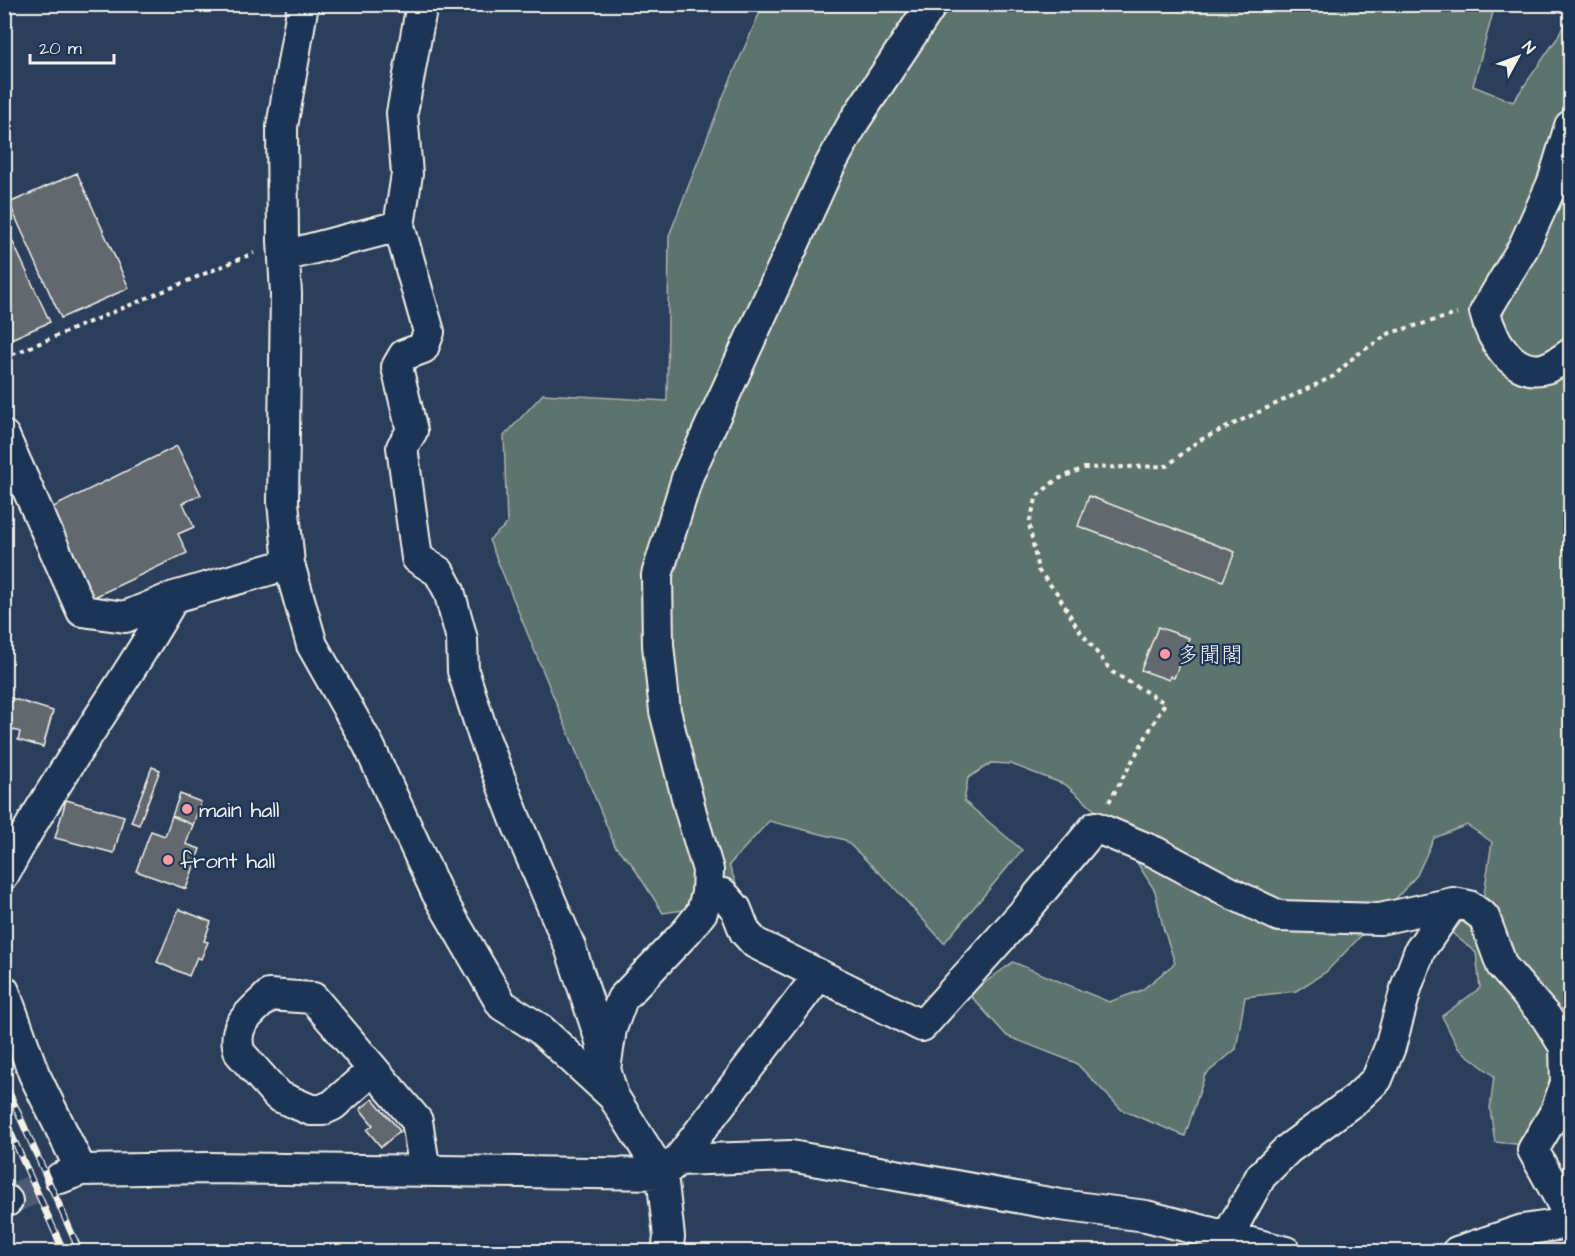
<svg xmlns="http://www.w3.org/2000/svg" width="1575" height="1256" font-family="'Architects Daughter','Klee One',sans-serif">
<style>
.green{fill:#5d736e;stroke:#a8b2ab;stroke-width:1.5}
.building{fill:#62696e;stroke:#f4f1e8;stroke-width:1.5}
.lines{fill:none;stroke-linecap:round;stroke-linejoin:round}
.street-tunnel{stroke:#495a71;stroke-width:30;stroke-dasharray:30 15;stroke-linecap:butt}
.street-casing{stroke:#f4f1e8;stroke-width:34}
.path{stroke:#f4f1e8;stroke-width:4;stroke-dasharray:4.5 4.5;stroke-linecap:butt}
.street{stroke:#1d3557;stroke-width:30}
.rail-casing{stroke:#f4f1e8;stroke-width:7}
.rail{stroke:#1d3557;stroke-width:4.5;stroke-dasharray:14;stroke-linecap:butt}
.poi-dot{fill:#ff9aa2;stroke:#1d3557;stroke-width:2}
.labels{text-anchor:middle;stroke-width:4.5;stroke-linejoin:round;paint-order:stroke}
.poi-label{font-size:22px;fill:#f4f1e8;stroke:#1d3557;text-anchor:start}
</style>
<rect width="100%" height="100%" fill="#2b3f5c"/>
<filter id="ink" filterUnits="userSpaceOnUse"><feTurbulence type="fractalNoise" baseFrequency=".0167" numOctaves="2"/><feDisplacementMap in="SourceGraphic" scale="12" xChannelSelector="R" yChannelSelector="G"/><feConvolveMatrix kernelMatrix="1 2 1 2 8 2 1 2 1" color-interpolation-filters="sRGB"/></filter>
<g filter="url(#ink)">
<path class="green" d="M 763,5 L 1495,5 L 1473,86 L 1513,102 L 1558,37 L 1570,12 L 1570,216 L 1564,304 L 1570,311 L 1570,1120 L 1564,1120 L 1526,1145 L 1495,1142 L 1490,1109 L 1494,1076 L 1458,1048 L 1442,1016 L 1480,988 L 1476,953 L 1452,933 L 1484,894 L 1492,842 L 1467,825 L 1434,838 L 1417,875 L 1384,912 L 1326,972 L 1296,991 L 1245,997 L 1236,1049 L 1205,1075 L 1185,1136 L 1122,1110 L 1076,1063 L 1007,1036 L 969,994 L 1013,962 L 1109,1002 L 1142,990 L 1175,963 L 1163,927 L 1155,891 L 1116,829 L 1066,785 L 1011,764 L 991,763 L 968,778 L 964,801 L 1022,850 L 944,943 L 891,884 L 845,840 L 769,821 L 729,865 L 737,886 L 719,905 L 663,913 L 631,863 L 615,846 L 489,540 L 507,524 L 504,436 L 543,394 L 667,401 L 669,236 L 723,97 Z"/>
<path class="building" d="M 77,173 L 129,288 L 61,318 L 9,203 Z
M 4,223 L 50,322 L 4,342 Z
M 177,446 L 201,495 L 183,503 L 194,527 L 178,534 L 187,553 L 88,600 L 45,511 Z
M 1089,496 L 1235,552 L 1223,581 L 1078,526 Z
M 1158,627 L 1189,638 L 1174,678 L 1170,676 L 1169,680 L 1141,670 Z
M 4,696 L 53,711 L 43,747 L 18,740 L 20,732 L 4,727 Z
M 152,767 L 160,770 L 139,825 L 131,822 Z
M 180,794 L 201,802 L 193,825 L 172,816 Z
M 66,800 L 124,816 L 114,853 L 55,838 Z
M 172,816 L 193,825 L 186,844 L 200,849 L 186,889 L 136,871 L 151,831 L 165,836 Z
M 179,909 L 211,922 L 204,941 L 208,942 L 201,959 L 197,957 L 189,976 L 157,962 Z
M 373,1099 L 400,1131 L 381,1147 L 367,1130 L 373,1125 L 360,1109 Z"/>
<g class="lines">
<path class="street-tunnel" d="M 7,1201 L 60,1178"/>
<g class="street-casing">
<path id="street" d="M 422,4 L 402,113 L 407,174 L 399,226 L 429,332 L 423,348 L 404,355 L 397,367 L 412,431 L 402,447 L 417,558 L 439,572 L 449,591 L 462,639 L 463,671 L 484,737 L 516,821 L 570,947 L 601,1041 L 603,1056
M 1570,126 L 1553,182 L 1523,248 L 1485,312 C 1491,338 1513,378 1546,368 C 1555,365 1563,359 1570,354
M 284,256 L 399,226
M 4,436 L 82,611 L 125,617 L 174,597 L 289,564 L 312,645 L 369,746 L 437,893 L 502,1005 L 540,1029 L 613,1096
M 289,564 L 283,502 L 286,294 L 283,241 L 282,127 L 303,4
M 4,874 C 54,778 121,691 174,597
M 707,893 L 723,894 L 736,909 L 745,932 L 755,943 L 922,1026 L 1024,912 L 1095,827 L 1155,852 L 1235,895 L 1279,916 L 1380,919 L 1453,903 L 1469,906 L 1484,917 L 1502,966 L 1546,1017 L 1565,1047 L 1566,1083 L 1556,1111 L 1533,1150 L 1570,1217
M 4,991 L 34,1074 L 81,1170
M 373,1070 L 333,1105 L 322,1110 L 311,1110 L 278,1096 L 240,1053 C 230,1025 251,1013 269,995 L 313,998 L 417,1121 L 425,1171
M 678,1160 L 819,975
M 60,1178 L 81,1170 L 209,1168 L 662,1174 L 678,1160 L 791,1156 L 1060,1205 L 1146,1216 L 1286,1252
M 4,1201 L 7,1201
M 1227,1237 L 1261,1176 L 1288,1149 L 1356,1099 L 1377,1079 L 1390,1047 L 1407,985 L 1420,950 L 1453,903
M 667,1252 L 669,1237 L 662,1174 L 613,1096 L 605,1069 L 611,1029 L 622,999 L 687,931 L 702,912 L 707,893 L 708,870 L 691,813 L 665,711 L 658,645 L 657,575 L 688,475 L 829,167 L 855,120 L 932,4
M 1457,1252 L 1523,1230 L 1570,1223"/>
</g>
<path class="path" d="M 4,358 L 254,253
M 1109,802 L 1165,703 L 1112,672 L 1077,627 L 1057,593 L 1038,570 L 1029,523 L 1037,496 L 1056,480 L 1084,468 L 1167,466 L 1198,441 L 1334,376 L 1355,356 L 1390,333 L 1457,314"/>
<use href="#street" class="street"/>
<g class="rail-casing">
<path id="rail" d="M 4,1081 L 80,1252
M 4,1118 L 64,1252"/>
</g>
<use href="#rail" class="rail"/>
</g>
</g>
<g class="poi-dot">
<circle cx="1165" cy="654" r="6"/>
<circle cx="187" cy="809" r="6"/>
<circle cx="168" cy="860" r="6"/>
</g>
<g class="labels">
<g class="poi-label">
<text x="1177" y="662">多聞閣</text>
<text x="199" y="817">main hall</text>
<text x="180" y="868">front hall</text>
</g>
</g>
<rect width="1575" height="1256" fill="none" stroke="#1d3557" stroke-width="24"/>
<rect x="12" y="12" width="1551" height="1232" fill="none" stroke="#f4f1e8" stroke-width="2" filter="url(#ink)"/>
<g transform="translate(1518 57) rotate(49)" stroke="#1d3557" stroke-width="4.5" paint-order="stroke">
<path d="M0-4.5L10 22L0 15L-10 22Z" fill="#f4f1e8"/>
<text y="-9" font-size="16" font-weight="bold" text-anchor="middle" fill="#f4f1e8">N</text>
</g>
<path d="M30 54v9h84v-9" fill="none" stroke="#f4f1e8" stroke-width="3"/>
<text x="39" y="54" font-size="18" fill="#f4f1e8" stroke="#1d3557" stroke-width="4.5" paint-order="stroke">20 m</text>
</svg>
